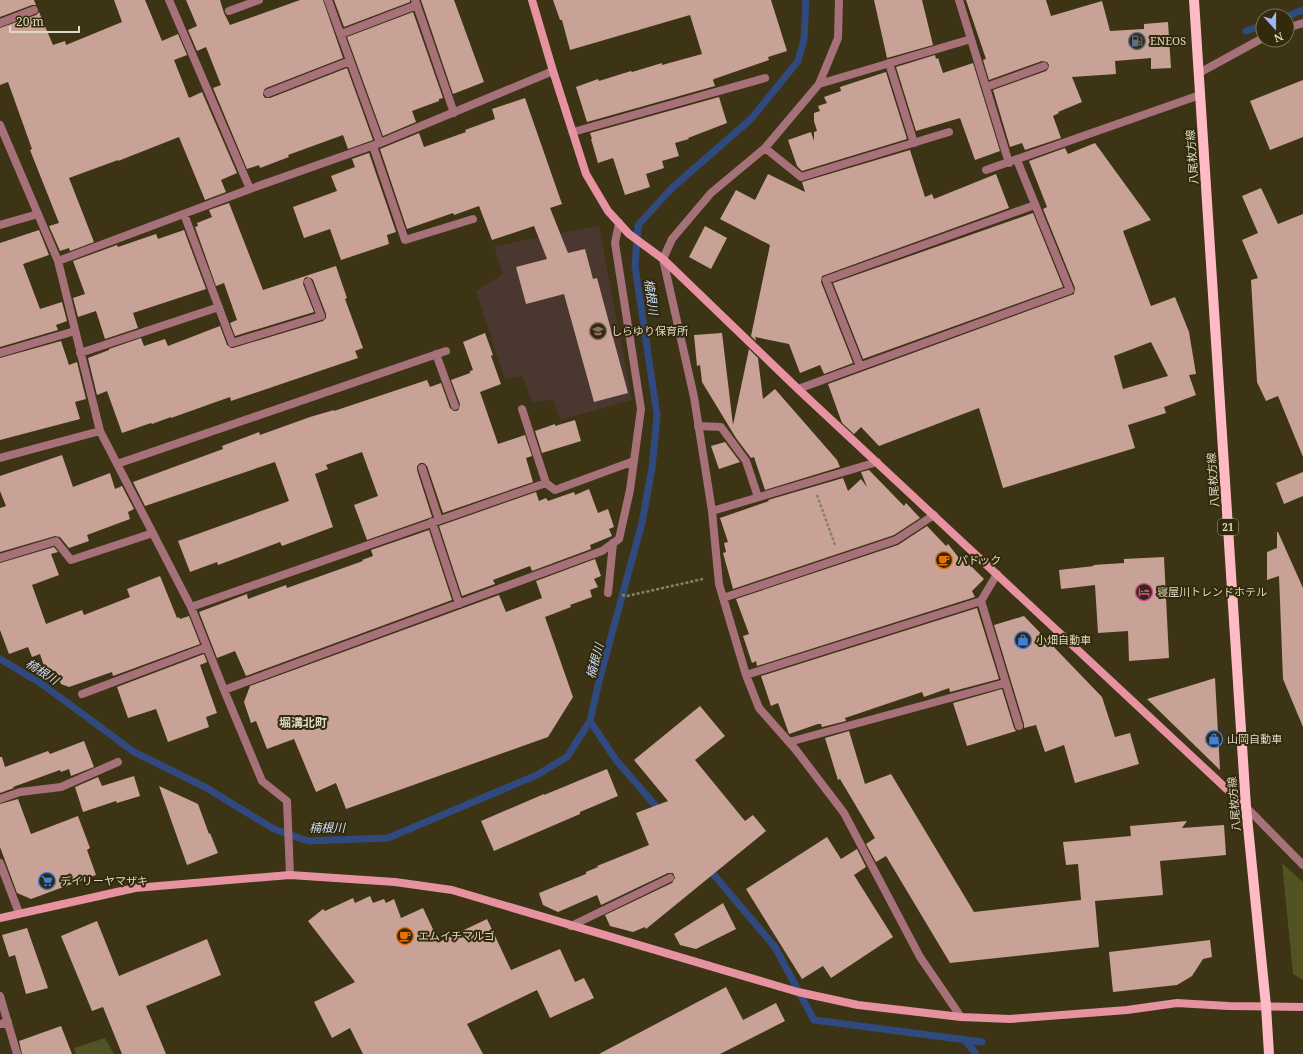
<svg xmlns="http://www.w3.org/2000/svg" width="1303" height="1054" font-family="'Noto Serif','Noto Sans JP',serif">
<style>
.education{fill:#4a3730}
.green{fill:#515322}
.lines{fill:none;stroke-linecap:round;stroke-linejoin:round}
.stream{stroke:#304a7f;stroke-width:7}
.building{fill:#c8a296;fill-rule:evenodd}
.path{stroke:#888169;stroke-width:2.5;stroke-dasharray:3 2;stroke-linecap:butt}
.lane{stroke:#a7717a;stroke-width:8}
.street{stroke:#a7717a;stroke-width:8}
.secondary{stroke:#e792a1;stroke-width:8}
.primary{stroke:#febbc6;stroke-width:10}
.labels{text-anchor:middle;stroke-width:4;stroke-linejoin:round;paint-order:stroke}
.shield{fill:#322a0a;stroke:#aaa48e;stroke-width:1}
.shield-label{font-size:10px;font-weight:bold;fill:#ddd9c7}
.poi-label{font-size:11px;fill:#ddd9c7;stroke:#322a0a;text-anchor:start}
.street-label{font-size:11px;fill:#ddd9c7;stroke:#322a0a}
.water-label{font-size:12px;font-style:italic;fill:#cdf;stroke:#322a0a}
.neighbourhood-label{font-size:12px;font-weight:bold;fill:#ddd9c7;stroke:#322a0a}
</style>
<rect width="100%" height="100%" fill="#3c3415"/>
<path class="education" d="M 599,226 L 632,400 L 560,420 L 553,399 L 532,403 L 522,376 L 505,380 L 476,291 L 503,274 L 494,246 Z"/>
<path class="green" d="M 1282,863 L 1303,882 L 1303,980 L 1293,974 Z
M 105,1038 L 114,1054 L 76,1054 L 74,1048 Z"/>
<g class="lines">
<path class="stream" d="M 1287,16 L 1303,10
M 1246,31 L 1263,25
M 0,659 L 42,684 L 134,752 L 205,787 L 274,829 L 308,841 L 388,838 L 537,775 L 567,757 L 590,721 L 599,681 L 642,523 L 652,468 L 657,415 L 635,266 L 638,225 L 672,188 L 751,119 L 798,61 L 804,39 L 806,0
M 590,721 L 616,760 L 661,812
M 708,868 L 775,947 L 814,1020 L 982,1042
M 965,1040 L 976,1054"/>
</g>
<path class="building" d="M 0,0 L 34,0 L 36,5 L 32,5 L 0,17 Z
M 114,0 L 145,0 L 162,41 L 178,34 L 187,55 L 174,60 L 189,98 L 202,92 L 237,173 L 221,180 L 226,192 L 205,200 L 179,137 L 118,161 L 118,160 L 69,178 L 94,242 L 70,251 L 69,248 L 60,251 L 49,226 L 59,223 L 30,150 L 32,149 L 8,82 L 0,85 L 0,28 L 36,15 L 39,12 L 53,45 L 65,41 L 66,45 L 122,22 Z
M 186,0 L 220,0 L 224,13 L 230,25 L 300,0 L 323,0 L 343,58 L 266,88 L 264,90 L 263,95 L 265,98 L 270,98 L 347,68 L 373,140 L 348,149 L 343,135 L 288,155 L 289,157 L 260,168 L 259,165 L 247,169 L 213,88 L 221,85 L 206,47 L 197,51 L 188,30 L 197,26 Z
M 334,0 L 410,0 L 410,2 L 344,27 Z
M 421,0 L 454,0 L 484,82 L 453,94 Z
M 553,0 L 771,0 L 787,51 L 768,57 L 769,60 L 714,79 L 713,80 L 715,86 L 587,122 L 576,87 L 598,79 L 599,81 L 631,71 L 632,72 L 662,63 L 662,65 L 702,54 L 690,15 L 570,50 L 562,20 L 560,20 Z
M 874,0 L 922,0 L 933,45 L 887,58 Z
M 966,0 L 1046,0 L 1051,16 L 1102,1 L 1110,31 L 1144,29 L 1144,24 L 1168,22 L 1171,68 L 1151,69 L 1151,58 L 1115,61 L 1116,74 L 1072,77 L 1082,102 L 1058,112 L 1059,113 L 1053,116 L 1061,138 L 1025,150 L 1022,143 L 1010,147 L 993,90 L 1046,71 L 1048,69 L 1049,65 L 1047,62 L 1042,61 L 989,80 L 983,60 L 986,59 Z
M 413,12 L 443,98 L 439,99 L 439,101 L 412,111 L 416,122 L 383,136 L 347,37 Z
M 935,55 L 936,59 L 938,58 L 943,73 L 973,63 L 1000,151 L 975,160 L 960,118 L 916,131 L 896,67 Z
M 886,72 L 907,139 L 802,171 L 797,166 L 788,140 L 811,132 L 814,141 L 814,132 L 817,131 L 814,121 L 814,113 L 820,111 L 818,106 L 827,103 L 824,97 L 841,91 L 840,87 Z
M 1303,80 L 1303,137 L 1270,150 L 1250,101 Z
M 719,97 L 727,123 L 688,138 L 689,139 L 675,143 L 679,156 L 662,161 L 664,168 L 646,174 L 650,187 L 625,195 L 613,158 L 598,163 L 591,139 L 592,139 L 590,133 Z
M 525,98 L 562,204 L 550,208 L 568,253 L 585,249 L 593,279 L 597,278 L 628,393 L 594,402 L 564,294 L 526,304 L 516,267 L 547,259 L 534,226 L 492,240 L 479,206 L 454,215 L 453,213 L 407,229 L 380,149 L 419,133 L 424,147 L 466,132 L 465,130 L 495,119 L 492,109 Z
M 1095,143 L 1151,220 L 1123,231 L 1151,306 L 1175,297 L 1189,332 L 1196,374 L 1189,375 L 1196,395 L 1164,407 L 1166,413 L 1128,425 L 1135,448 L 1003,488 L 979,408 L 879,446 L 861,427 L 854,434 L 842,423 L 828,384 L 1074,294 L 1075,288 L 1043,209 L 1047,207 L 1029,161 L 1065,148 L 1068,154 ZM 1151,342 L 1168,376 L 1123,389 L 1114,356 Z
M 910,150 L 925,197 L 932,194 L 934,199 L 996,174 L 1009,208 L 822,276 L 821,282 L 853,363 L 824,374 L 820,365 L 800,373 L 789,344 L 755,337 L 756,341 L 751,336 L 770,245 L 720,219 L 736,190 L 755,200 L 768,174 L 805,192 L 802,182 Z
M 369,153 L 396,232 L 387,235 L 389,244 L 341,260 L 330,229 L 304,238 L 293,207 L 337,191 L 331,176 L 355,167 L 352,159 Z
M 1261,188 L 1278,224 L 1303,214 L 1303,457 L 1278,396 L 1266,401 L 1257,382 L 1251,280 L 1258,278 L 1242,240 L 1258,233 L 1242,196 Z
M 229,203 L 263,290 L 336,266 L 347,298 L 345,299 L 363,348 L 355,351 L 358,358 L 231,401 L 230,397 L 171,418 L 171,417 L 152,424 L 151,423 L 122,433 L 107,391 L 97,395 L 88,358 L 109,350 L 109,349 L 141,338 L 144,346 L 165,339 L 168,346 L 220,326 L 227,345 L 231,348 L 233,348 L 323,321 L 326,318 L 326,314 L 313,280 L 311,278 L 306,277 L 304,279 L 303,284 L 314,312 L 235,336 L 230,323 L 237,320 L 224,283 L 216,286 L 195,227 L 198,226 L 197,223 L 212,217 L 209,210 Z
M 1033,213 L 1063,287 L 863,359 L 833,283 Z
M 705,226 L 727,238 L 711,269 L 689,257 Z
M 39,230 L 49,255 L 23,264 L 40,309 L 62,302 L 67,321 L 56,325 L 58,330 L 0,347 L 0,243 Z
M 184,230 L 206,289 L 133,313 L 138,328 L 105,339 L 96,311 L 78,317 L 73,298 L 85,294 L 73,261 L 117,245 L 118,247 L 156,234 L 158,239 Z
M 485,333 L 493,355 L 491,356 L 501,384 L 480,392 L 498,444 L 525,435 L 532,456 L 526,458 L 533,482 L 443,513 L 427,466 L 424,463 L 420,463 L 417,466 L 417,470 L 432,517 L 367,540 L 354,505 L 378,496 L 362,452 L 326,465 L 328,469 L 315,474 L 333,527 L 282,546 L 280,542 L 218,565 L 217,562 L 190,572 L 178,541 L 289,501 L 275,462 L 145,506 L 133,482 L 223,449 L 222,446 L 259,432 L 260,435 L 310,417 L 334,410 L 334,411 L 427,380 L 430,387 L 441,383 L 450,408 L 454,411 L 457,411 L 459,409 L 460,404 L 451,380 L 470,373 L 470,371 L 473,370 L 463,342 Z
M 722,333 L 733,425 L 749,349 L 758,358 L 763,399 L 775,389 L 837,460 L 840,467 L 765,490 L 754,457 L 751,458 L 736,438 L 702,382 L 700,365 L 697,366 L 694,335 Z
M 61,341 L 69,365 L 77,362 L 86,399 L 75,402 L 80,419 L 0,440 L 0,358 Z
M 575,420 L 581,441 L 542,453 L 535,431 L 555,424 L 555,426 Z
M 725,442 L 740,462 L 719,469 L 711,446 Z
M 62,455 L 73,487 L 110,473 L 115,489 L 122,486 L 134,509 L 128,512 L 130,519 L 87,535 L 89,541 L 69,548 L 60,537 L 55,536 L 0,552 L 0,508 L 6,506 L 0,491 L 0,476 Z
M 869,470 L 904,506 L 906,503 L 920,518 L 894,535 L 733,589 L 723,553 L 726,552 L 724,543 L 728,542 L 720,518 L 769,501 L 768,500 L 843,478 L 848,491 L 861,479 L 867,487 L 861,472 Z
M 1303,472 L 1303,496 L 1284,504 L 1276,483 Z
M 589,489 L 598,513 L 608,509 L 614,527 L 609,529 L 612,536 L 590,545 L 591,549 L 532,571 L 530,566 L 493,580 L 495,584 L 462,596 L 439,526 L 536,492 L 539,501 L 546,498 L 548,501 L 574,492 L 575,495 Z
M 927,526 L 946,546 L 948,544 L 959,558 L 961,556 L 984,579 L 972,591 L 975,597 L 757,666 L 756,661 L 752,663 L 743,636 L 749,634 L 736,599 L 898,545 Z
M 429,530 L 452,600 L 246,676 L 235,651 L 217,658 L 199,612 L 247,594 L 248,599 L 286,585 L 287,588 L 363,561 L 362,560 L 373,556 L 371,550 Z
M 1277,532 L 1278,532 L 1303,588 L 1303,727 L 1283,679 L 1279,576 L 1267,580 L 1267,552 L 1277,548 Z
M 54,547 L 58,552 L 51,554 L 59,575 L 32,585 L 46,624 L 82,610 L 84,615 L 130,597 L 127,589 L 160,576 L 177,618 L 179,617 L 180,619 L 189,616 L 200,644 L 113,676 L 112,672 L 69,687 L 61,684 L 56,671 L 47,675 L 40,654 L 32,657 L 28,647 L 9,654 L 0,630 L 0,563 Z
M 1164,557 L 1169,658 L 1129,661 L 1128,631 L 1098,633 L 1095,585 L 1061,589 L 1059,570 L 1094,566 L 1093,565 L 1124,563 L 1124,559 Z
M 595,559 L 601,576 L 594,579 L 598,587 L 590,590 L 592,597 L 570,605 L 571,607 L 545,617 L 573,697 L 548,737 L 346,809 L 336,783 L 316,792 L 294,739 L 267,749 L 256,721 L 251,723 L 244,702 L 250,686 L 499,595 L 506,612 L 542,598 L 536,581 Z
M 977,608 L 999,679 L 950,692 L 949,688 L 924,697 L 922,692 L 845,718 L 846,721 L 822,727 L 821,724 L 818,724 L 789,734 L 778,703 L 771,706 L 761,676 Z
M 1024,616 L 1102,697 L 1115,737 L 1130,733 L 1139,764 L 1075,783 L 1064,745 L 1045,752 L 1036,725 L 1024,728 L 1024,724 L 994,625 Z
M 204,654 L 207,662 L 200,665 L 217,713 L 206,717 L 209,727 L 168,742 L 156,709 L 128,718 L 117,687 Z
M 1215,678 L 1220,770 L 1147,699 Z
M 1002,689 L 1014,728 L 1016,731 L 967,746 L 953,703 Z
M 700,706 L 725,736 L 695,760 L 745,821 L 753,815 L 766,831 L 646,929 L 645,927 L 633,932 L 610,926 L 605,915 L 672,883 L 675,878 L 673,873 L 668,873 L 601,905 L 597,895 L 558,912 L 543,905 L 539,893 L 586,874 L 586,872 L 598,867 L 597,866 L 649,845 L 636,813 L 668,801 L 634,760 Z
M 849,731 L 865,784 L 891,774 L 974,912 L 1081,900 L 1078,864 L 1066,865 L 1063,842 L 1131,836 L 1130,826 L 1187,821 L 1182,828 L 1224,825 L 1226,855 L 1160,861 L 1163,895 L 1095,901 L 1099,947 L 950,963 L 886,856 L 876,862 L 866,844 L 875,838 L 840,779 L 838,780 L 825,738 Z
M 84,741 L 94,767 L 71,776 L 69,769 L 61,772 L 60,770 L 13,787 L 14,788 L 0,793 L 0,757 L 2,757 L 5,767 L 48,751 L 50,754 Z
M 607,769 L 618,796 L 580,812 L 580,814 L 494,851 L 481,821 L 544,794 L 544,795 Z
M 134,776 L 140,796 L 117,803 L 116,801 L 83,812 L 75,787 L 98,777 L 102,786 Z
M 159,786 L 198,804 L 209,834 L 210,833 L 218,853 L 187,865 Z
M 18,799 L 31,834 L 78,816 L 90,848 L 87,850 L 96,875 L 31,899 L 17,893 L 0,847 L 0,804 Z
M 827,837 L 841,859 L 857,849 L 866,867 L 854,875 L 893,937 L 831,978 L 823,966 L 802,979 L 746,889 Z
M 370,896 L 373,903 L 384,899 L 386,903 L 394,899 L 401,918 L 423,908 L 439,942 L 487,919 L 511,970 L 560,949 L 575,982 L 584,978 L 594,998 L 550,1018 L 537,990 L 467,1024 L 483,1054 L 363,1054 L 350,1028 L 332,1038 L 314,1002 L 355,982 L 308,921 L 323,909 L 325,911 L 353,898 L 355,903 Z
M 723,903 L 736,929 L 696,949 L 680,945 L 674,934 Z
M 97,921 L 119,976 L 207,939 L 221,975 L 146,1006 L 166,1054 L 122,1054 L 103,1007 L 92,1011 L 61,936 Z
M 27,928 L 48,988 L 26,994 L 15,955 L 9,957 L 2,935 Z
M 1210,940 L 1212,957 L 1203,959 L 1192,976 L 1177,985 L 1113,992 L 1109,952 Z
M 726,987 L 743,1020 L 776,1003 L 785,1021 L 720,1054 L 599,1054 Z
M 61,1026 L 72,1054 L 22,1054 L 19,1041 Z"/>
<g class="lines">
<path class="path" d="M 817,495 L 835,545
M 622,595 L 627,596 L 703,579"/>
<path class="lane" d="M 0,23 L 34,10
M 889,63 L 914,143
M 573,132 L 765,78
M 373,146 L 405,240 L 473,219
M 0,225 L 38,214
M 308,282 L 321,316
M 436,354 L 455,406
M 698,426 L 721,427 L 746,461 L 758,497
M 117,464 L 446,351
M 422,468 L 439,520
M 0,558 L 56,541 L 71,560 L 153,533
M 608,593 L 613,543
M 571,926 L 670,878"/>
<path class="street" d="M 169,0 L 250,189
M 328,0 L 380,143
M 415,0 L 454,113
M 839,0 L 838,38 L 819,84 L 765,148 L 711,193 L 672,239 L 663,259 L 694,397 L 712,511 L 719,584 L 746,675 L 759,708 L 796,750 L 844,813 L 920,957 L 961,1017
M 959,0 L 1009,163
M 229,11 L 259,0
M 1287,28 L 1303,23
M 341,34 L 417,5
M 1199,73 L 1263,38
M 819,84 L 971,39
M 986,87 L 1044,66
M 268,93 L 350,61
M 0,125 L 58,261 L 100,431 L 191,607 L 224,690 L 262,781 L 287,801 L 290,875
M 765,148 L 801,177 L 949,132
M 986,170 L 1200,95
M 184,214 L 232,343 L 321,316
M 58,261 L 250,189 L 380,143 L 553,71
M 0,353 L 75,331
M 80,353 L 219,307
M 860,366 L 826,280 L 1035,205
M 798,389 L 1070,290 L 1017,160
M 522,409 L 546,483 L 555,490 L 634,461
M 0,458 L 100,431
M 712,511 L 877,462
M 432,522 L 459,604
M 997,574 L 981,601 L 1019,726
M 723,598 L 896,540 L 934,515
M 191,607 L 546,483
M 746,675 L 981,601
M 224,690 L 602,551 L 619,539 L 630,490 L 641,409 L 615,243 L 619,223
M 82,694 L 207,647
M 789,742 L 1005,683
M 0,799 L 20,792 L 61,787 L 118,762
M 1246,807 L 1303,865
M 0,863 L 19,913
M 0,996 L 17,1054
M 0,1024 L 8,1022"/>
<path class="secondary" d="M 532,0 L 553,71 L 586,174 L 608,211 L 629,234 L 663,259 L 798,389 L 1246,807
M 0,918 L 135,888 L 290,875 L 395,882 L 452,890 L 798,992 L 858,1005 L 961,1017 L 1010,1019 L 1127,1010 L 1177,1003 L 1228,1006 L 1303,1007"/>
<path class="primary" d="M 1194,0 L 1246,807 L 1266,1006 L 1269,1054"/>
</g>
<defs>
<g id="fuel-ring" transform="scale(0.9)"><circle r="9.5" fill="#322a0a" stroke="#5c6f8a" stroke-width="1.5"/><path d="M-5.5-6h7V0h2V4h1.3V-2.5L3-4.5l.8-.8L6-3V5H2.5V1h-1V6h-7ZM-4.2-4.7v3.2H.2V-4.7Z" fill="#5c6f8a"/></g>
<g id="school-ring" transform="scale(0.9)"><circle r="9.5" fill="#322a0a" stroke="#8d6e63" stroke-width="1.5"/><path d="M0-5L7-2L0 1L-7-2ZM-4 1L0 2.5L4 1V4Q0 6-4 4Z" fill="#8d6e63"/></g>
<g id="cafe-ring" transform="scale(0.9)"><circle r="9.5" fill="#322a0a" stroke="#e8710a" stroke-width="1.5"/><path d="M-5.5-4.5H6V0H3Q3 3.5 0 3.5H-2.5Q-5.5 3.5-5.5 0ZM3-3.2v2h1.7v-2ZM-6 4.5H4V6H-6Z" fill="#e8710a"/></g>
<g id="hotel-ring" transform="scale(0.9)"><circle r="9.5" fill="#322a0a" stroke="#d1479c" stroke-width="1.5"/><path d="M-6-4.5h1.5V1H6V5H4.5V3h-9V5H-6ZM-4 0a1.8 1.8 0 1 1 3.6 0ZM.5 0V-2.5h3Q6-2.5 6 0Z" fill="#d1479c"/></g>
<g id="shop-ring" transform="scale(0.9)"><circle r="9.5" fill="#322a0a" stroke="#3f7fe0" stroke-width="1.5"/><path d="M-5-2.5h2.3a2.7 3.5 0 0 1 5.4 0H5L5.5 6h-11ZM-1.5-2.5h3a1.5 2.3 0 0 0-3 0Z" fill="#3f7fe0"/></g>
<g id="supermarket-ring" transform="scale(0.9)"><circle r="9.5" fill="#322a0a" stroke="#3f7fe0" stroke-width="1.5"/><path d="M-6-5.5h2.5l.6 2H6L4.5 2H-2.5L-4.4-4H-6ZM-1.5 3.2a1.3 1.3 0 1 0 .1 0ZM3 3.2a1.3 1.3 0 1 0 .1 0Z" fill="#3f7fe0"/></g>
</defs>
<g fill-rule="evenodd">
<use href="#fuel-ring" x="1137" y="41"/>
<use href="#school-ring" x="598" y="331"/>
<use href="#cafe-ring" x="944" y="560"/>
<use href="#hotel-ring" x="1144" y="592"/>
<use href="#shop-ring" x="1023" y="640"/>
<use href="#shop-ring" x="1214" y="739"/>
<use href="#supermarket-ring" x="47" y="881"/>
<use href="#cafe-ring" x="405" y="936"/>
</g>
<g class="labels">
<rect class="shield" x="1218" y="519" width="20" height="16" rx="3"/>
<g class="shield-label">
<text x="1228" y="531">21</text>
</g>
<g class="poi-label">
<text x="1150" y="45">ENEOS</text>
<text x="611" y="335">しらゆり保育所</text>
<text x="957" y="564">パドック</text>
<text x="1157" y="596">寝屋川トレンドホテル</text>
<text x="1036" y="644">小畑自動車</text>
<text x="1227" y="743">山岡自動車</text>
<text x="60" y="885">デイリーヤマザキ</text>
<text x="418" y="940">エムイチマルゴ</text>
</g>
<g class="street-label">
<text transform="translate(1192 157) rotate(-94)" y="4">八尾枚方線</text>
<text transform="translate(1213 480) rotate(-94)" y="4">八尾枚方線</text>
<text transform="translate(1234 804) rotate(-95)" y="4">八尾枚方線</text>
</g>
<g class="water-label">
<text transform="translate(651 297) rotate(82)" y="4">楠根川</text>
<text transform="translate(595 661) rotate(-75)" y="4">楠根川</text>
<text transform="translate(42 672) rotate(33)" y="4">楠根川</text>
<text x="327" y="832">楠根川</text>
</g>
<g class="neighbourhood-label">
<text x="303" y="727">堀溝北町</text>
</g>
</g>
<g transform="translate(1275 28) rotate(159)"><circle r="19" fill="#322a0a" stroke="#767056"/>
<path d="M0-3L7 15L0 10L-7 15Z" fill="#9eb4fd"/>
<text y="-6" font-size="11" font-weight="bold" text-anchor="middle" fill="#ddd9c7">N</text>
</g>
<path d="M10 26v6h69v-6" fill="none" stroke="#ddd9c7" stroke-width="2"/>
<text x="16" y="26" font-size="12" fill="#ddd9c7" stroke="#322a0a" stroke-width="3" paint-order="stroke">20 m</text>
</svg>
